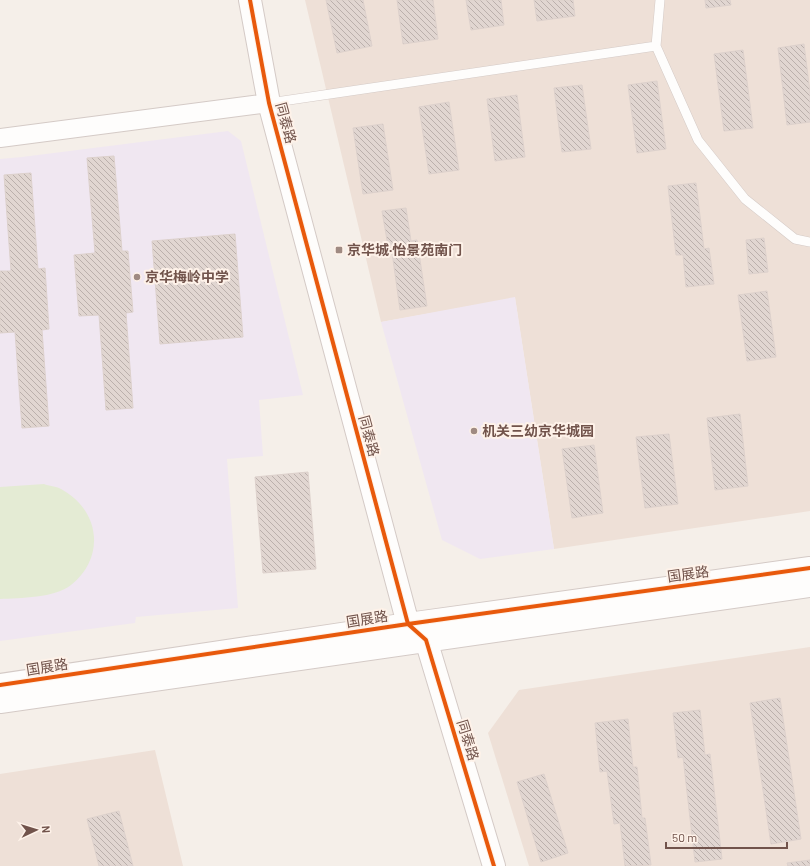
<svg xmlns="http://www.w3.org/2000/svg" width="810" height="866" font-family="Barlow,'Noto Sans SC',sans-serif">
<style>
.residential{fill:#eee0d7}
.education{fill:#f0e7f1}
.pitch{fill:#e4ebd4}
.building{fill:url(#building-back-hatch);stroke:#ddd1cc}
.lines{fill:none;stroke-linecap:round;stroke-linejoin:round}
.lane-casing{stroke:#d4cac6;stroke-width:10}
.street-casing{stroke:#d4cac6;stroke-width:20}
.secondary-casing{stroke:#d4cac6;stroke-width:24}
.lane{stroke:#fefdfc;stroke-width:9}
.street{stroke:#fefdfc;stroke-width:18}
.secondary{stroke:#fefdfc;stroke-width:22}
.cycleway-casing{stroke:#fef2e9;stroke-width:6}
.cycleway{stroke:#e8590c;stroke-width:4}
.poi-dot{fill:#9f8a82;stroke:#fef2e9;stroke-width:1.5}
.labels{text-anchor:middle;stroke-width:4;stroke-linejoin:round;paint-order:stroke}
.street-label{font-size:14px;fill:#71534b;stroke:#fef2e9}
.poi-label{font-size:14px;font-weight:bold;fill:#71534b;stroke:#fef2e9;text-anchor:start}
</style>
<defs>
<pattern id="building-back-hatch" width="6" height="6" patternUnits="userSpaceOnUse"><rect width="6" height="6" fill="#e1d6d1"/><path d="M-1 5l2 2M0 0l6 6M5-1l2 2" fill="none" stroke="#bbb0ac"/></pattern>
</defs>
<rect width="100%" height="100%" fill="#f5efe9"/>
<path class="residential" d="M 305,0 L 810,0 L 810,511 L 554,549 L 515,298 L 381,322 Z
M 810,647 L 810,866 L 529,866 L 488,733 L 519,690 Z
M 155,750 L 183,866 L 0,866 L 0,774 Z"/>
<path class="education" d="M 228,131 L 241,141 L 303,395 L 259,400 L 263,456 L 227,459 L 238,608 L 136,617 L 135,623 L 0,641 L 0,159 L 22,157 Z
M 515,297 L 554,549 L 480,559 L 442,540 L 381,322 Z"/>
<path class="pitch" d="M 44,484 C 49,486 56,486 61,489 C 100,510 106,557 71,585 C 55,598 20,598 0,599 L 0,487 Z"/>
<path class="building" d="M 326,0 L 363,0 L 372,46 L 337,53 Z
M 397,0 L 433,0 L 438,39 L 403,44 Z
M 466,0 L 501,0 L 504,25 L 471,30 Z
M 534,0 L 573,0 L 575,16 L 537,21 Z
M 705,0 L 730,0 L 731,5 L 706,8 Z
M 804,44 L 810,92 L 810,122 L 787,125 L 778,48 Z
M 743,50 L 753,128 L 724,131 L 714,54 Z
M 657,81 L 666,149 L 637,153 L 628,85 Z
M 582,85 L 591,149 L 562,152 L 554,88 Z
M 517,95 L 525,157 L 495,161 L 487,99 Z
M 449,102 L 459,170 L 429,174 L 419,107 Z
M 383,124 L 393,190 L 363,194 L 353,128 Z
M 114,156 L 122,251 L 128,251 L 133,312 L 126,313 L 133,408 L 106,410 L 99,315 L 79,316 L 74,255 L 95,253 L 87,158 Z
M 31,173 L 38,269 L 45,268 L 49,329 L 42,330 L 49,426 L 22,428 L 15,332 L 0,333 L 0,271 L 11,271 L 4,175 Z
M 696,183 L 704,249 L 709,248 L 714,284 L 686,287 L 683,255 L 676,255 L 668,186 Z
M 406,208 L 411,241 L 417,240 L 427,306 L 400,310 L 391,245 L 388,246 L 382,211 Z
M 235,234 L 243,337 L 160,344 L 152,241 Z
M 764,238 L 768,272 L 749,274 L 746,240 Z
M 767,291 L 776,357 L 747,361 L 738,295 Z
M 740,414 L 748,486 L 715,490 L 707,418 Z
M 669,434 L 678,504 L 645,508 L 636,437 Z
M 594,445 L 603,513 L 572,518 L 562,449 Z
M 308,472 L 316,569 L 263,573 L 255,477 Z
M 780,698 L 801,839 L 771,844 L 750,703 Z
M 700,710 L 705,755 L 710,754 L 722,859 L 695,862 L 683,757 L 678,758 L 673,713 Z
M 628,719 L 633,767 L 637,767 L 642,818 L 645,818 L 651,865 L 625,866 L 620,823 L 614,824 L 607,771 L 600,772 L 595,723 Z
M 544,774 L 568,853 L 541,862 L 517,782 Z
M 119,811 L 133,866 L 99,866 L 87,819 Z
M 810,860 L 810,866 L 788,866 L 787,863 Z"/>
<g class="lines">
<g class="lane-casing">
<path id="lane" d="M 656,46 L 698,140 L 745,199 L 795,239 L 810,242
M 269,103 L 656,46 L 660,0"/>
</g>
<g class="street-casing">
<path id="street" d="M 0,138 L 269,103"/>
</g>
<g class="secondary-casing">
<path id="secondary" d="M 250,0 L 269,103 L 408,624 L 426,640 L 494,866
M 0,685 L 408,624 L 810,568
M 0,702 L 810,586"/>
</g>
<use href="#lane" class="lane"/>
<use href="#street" class="street"/>
<use href="#secondary" class="secondary"/>
<g class="cycleway-casing">
<path id="cycleway" d="M 250,0 L 269,103 L 408,624 L 426,640 L 494,866
M 0,685 L 408,624 L 810,568"/>
</g>
<use href="#cycleway" class="cycleway"/>
</g>
<g class="poi-dot">
<rect x="335" y="246" width="8" height="8" rx="2"/>
<circle cx="137" cy="277" r="4"/>
<circle cx="474" cy="431" r="4"/>
</g>
<g class="labels">
<g class="street-label">
<text transform="translate(286 123) rotate(75)" y="5">同泰路</text>
<text transform="translate(369 436) rotate(75)" y="5">同泰路</text>
<text transform="translate(688 574) rotate(-8)" y="5">国展路</text>
<text transform="translate(367 619) rotate(-9)" y="5">国展路</text>
<text transform="translate(47 667) rotate(-9)" y="5">国展路</text>
<text transform="translate(468 740) rotate(73)" y="5">同泰路</text>
</g>
<g class="poi-label">
<text x="347" y="255">京华城·怡景苑南门</text>
<text x="145" y="282">京华梅岭中学</text>
<text x="482" y="436">机关三幼京华城园</text>
</g>
</g>
<g transform="translate(36 830) rotate(86)" stroke="#fef2e9" stroke-width="3" paint-order="stroke">
<path d="M0-3L7 15L0 10L-7 15Z" fill="#71534b"/>
<text y="-6" font-size="11" font-weight="bold" text-anchor="middle" fill="#71534b">N</text>
</g>
<path d="M666 842v6h121v-6" fill="none" stroke="#71534b" stroke-width="2"/>
<text x="672" y="842" font-size="12" fill="#71534b" stroke="#fef2e9" stroke-width="3" paint-order="stroke">50 m</text>
</svg>
